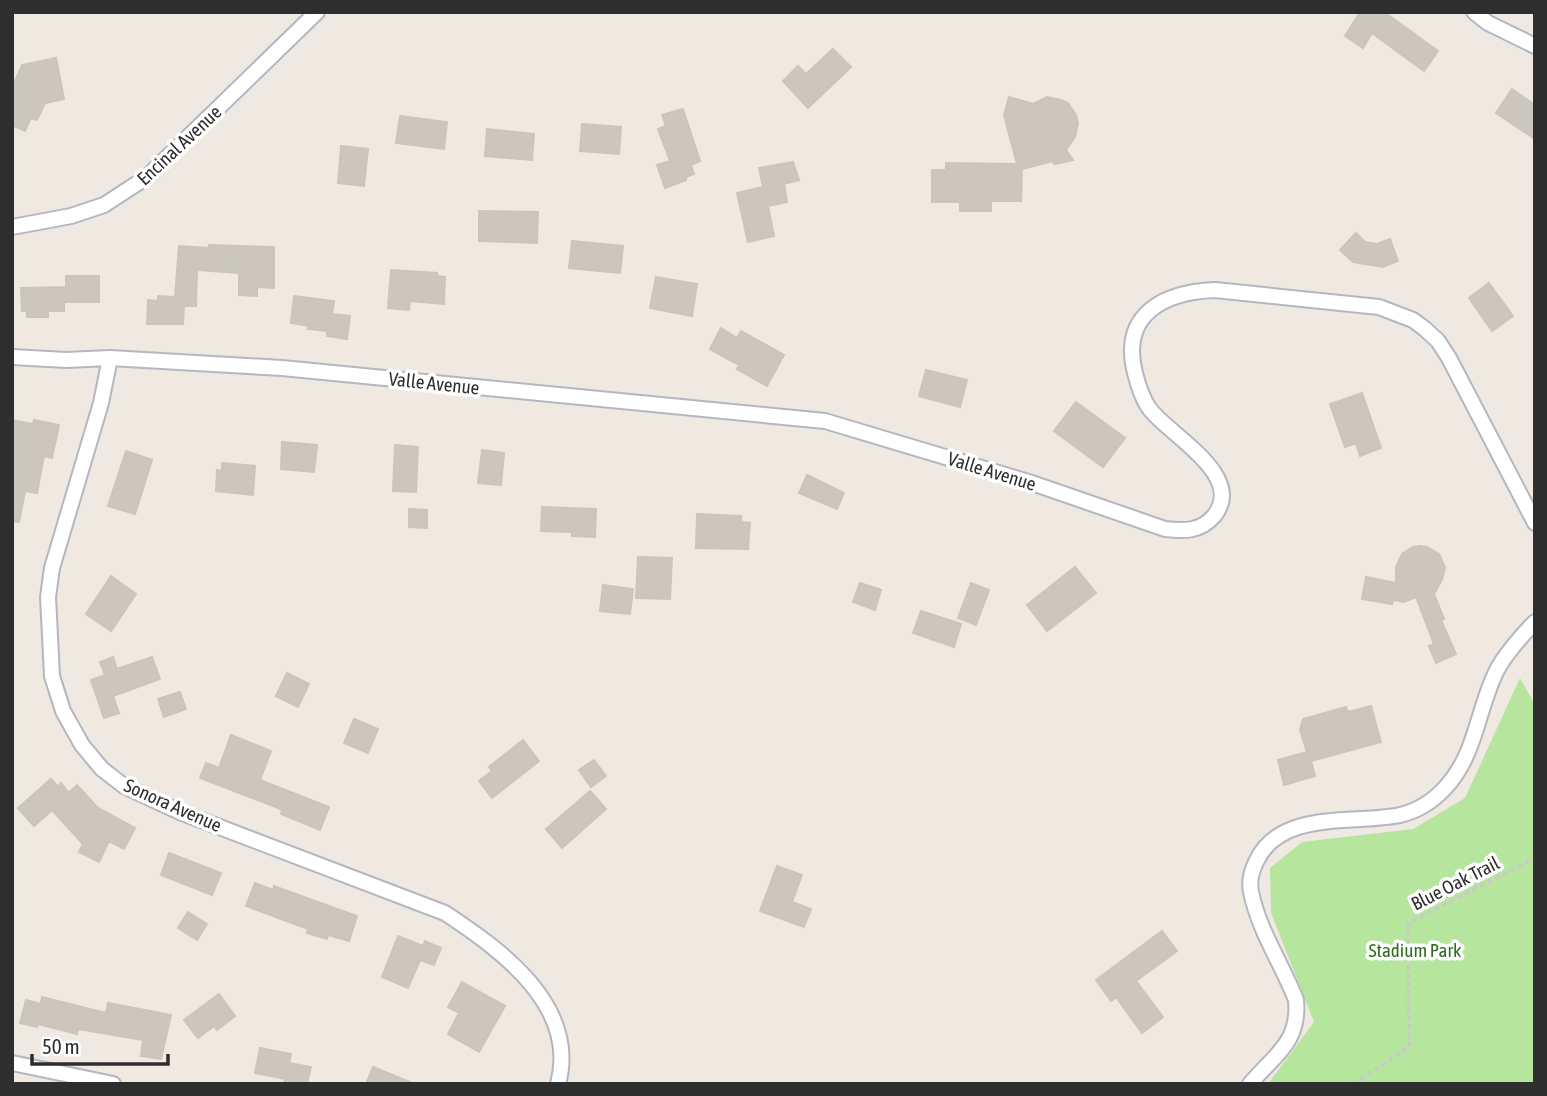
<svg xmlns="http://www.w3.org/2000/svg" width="1547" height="1096" font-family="'Asap Condensed',sans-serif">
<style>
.green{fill:#b6e59e}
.building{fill:#cbc7bf;stroke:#cbc5ba;stroke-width:2}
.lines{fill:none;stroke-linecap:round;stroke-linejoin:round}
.minor-casing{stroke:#b4b7c1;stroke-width:18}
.path{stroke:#c9c9c9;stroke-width:3.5;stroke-dasharray:5 3.5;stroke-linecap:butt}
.minor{stroke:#fff;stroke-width:14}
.labels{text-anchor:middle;stroke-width:7;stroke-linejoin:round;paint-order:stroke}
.street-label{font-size:19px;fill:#2e2e2e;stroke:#fff}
.park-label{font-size:19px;fill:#2c6e1b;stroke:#fff}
</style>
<rect width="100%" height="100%" fill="#efe9e1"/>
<path class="green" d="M 1520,678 L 1535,705 L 1535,1084 L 1268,1084 L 1314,1022 L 1271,913 L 1270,868 L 1302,842 L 1413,829 L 1465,798 Z"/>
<path class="building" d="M 1360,12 L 1384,12 L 1438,51 L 1424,71 L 1372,33 L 1363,48 L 1345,36 Z
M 833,49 L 851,67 L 808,108 L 783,81 L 798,66 L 806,74 Z
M 56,58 L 64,99 L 45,103 L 37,120 L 31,118 L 25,131 L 12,125 L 12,88 L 22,65 Z
M 1512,89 L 1535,105 L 1535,139 L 1496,113 Z
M 1009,97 L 1033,104 L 1047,97 L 1061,100 L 1068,103 L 1076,115 L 1078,123 L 1075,137 L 1066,150 L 1073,160 L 1054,164 L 1053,161 L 1022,169 L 1021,201 L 991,201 L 991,211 L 960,211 L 960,202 L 932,202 L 932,170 L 946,170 L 946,163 L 1017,164 L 1004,115 Z
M 683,109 L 700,161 L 691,165 L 694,174 L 686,177 L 686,180 L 665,188 L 657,165 L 670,161 L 658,129 L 666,126 L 662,115 Z
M 400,116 L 447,122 L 444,149 L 396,143 Z
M 582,124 L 621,127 L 619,154 L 580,151 Z
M 487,129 L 534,134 L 532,160 L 485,156 Z
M 341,146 L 368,149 L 364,186 L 338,183 Z
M 793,162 L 799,180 L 784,184 L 787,202 L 768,206 L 774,236 L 748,242 L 737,193 L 763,187 L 759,168 Z
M 479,211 L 538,212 L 537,243 L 479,241 Z
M 1356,233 L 1365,242 L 1377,244 L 1390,239 L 1398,261 L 1383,267 L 1353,262 L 1340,250 Z
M 572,241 L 623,246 L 620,273 L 569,268 Z
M 209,245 L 274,247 L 274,288 L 257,287 L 257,296 L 239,295 L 239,273 L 197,270 L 196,306 L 184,306 L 183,324 L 147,324 L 148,300 L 158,301 L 158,296 L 175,297 L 179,246 L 209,248 Z
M 391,270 L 437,273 L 437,276 L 445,277 L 444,304 L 410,301 L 409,310 L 388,308 Z
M 66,276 L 99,276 L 99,302 L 64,302 L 64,311 L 48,311 L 48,317 L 27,317 L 27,311 L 22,311 L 21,288 L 66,287 Z
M 656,277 L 697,284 L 692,316 L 650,308 Z
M 1489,283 L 1513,316 L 1492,331 L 1469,298 Z
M 294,296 L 334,301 L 332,314 L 350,316 L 347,339 L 327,336 L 327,331 L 308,329 L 309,326 L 291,323 Z
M 721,328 L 737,338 L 741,331 L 784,355 L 767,386 L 737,369 L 739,365 L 710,349 Z
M 926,370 L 967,380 L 960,407 L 919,396 Z
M 1362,393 L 1381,448 L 1360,456 L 1356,443 L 1345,447 L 1330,404 Z
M 1076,402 L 1125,438 L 1103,467 L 1054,431 Z
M 12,420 L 33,424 L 34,420 L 59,425 L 52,458 L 44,456 L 37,493 L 25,491 L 19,522 L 12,521 Z
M 282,442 L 317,445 L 314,472 L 281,469 Z
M 395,445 L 418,447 L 416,492 L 393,491 Z
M 482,450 L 504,453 L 501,485 L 478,483 Z
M 126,451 L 152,460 L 135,514 L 108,506 Z
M 222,463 L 255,466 L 253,495 L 216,491 L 217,470 L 222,471 Z
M 807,475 L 844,493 L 837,509 L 799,493 Z
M 542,507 L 596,509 L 595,537 L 572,536 L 572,532 L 541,531 Z
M 409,509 L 427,510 L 427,528 L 409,527 Z
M 697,514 L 741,516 L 741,522 L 750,523 L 748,549 L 696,548 Z
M 1420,546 L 1427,547 L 1439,554 L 1445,567 L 1442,580 L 1434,594 L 1444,619 L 1441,620 L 1456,654 L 1436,663 L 1429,646 L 1434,644 L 1416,597 L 1404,602 L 1393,600 L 1392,604 L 1362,599 L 1366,577 L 1396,583 L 1396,567 L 1402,554 L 1413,547 Z
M 638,557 L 672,558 L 670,599 L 636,598 Z
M 1075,567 L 1096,593 L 1047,631 L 1027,605 Z
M 111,576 L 136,594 L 111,631 L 86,614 Z
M 860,583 L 881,590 L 875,610 L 853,602 Z
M 971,583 L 989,590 L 976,625 L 958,618 Z
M 603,585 L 633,589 L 630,614 L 600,611 Z
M 921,611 L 961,624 L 954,647 L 913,633 Z
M 113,657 L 117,669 L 152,657 L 160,679 L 113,696 L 119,713 L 104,718 L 91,680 L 105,675 L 100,662 Z
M 287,673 L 309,684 L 298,707 L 276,696 Z
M 180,692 L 186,709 L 164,717 L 158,699 Z
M 1371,706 L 1381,742 L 1311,761 L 1315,776 L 1284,785 L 1278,760 L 1307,752 L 1300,730 L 1303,719 L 1346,707 L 1348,712 Z
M 354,719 L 378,729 L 368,753 L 344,743 Z
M 231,735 L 271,751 L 260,780 L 329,807 L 320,830 L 281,814 L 282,810 L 276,807 L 200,778 L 206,763 L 219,768 Z
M 523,740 L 539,761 L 492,798 L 479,781 L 492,771 L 489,767 Z
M 594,760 L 606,776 L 591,787 L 579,770 Z
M 51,779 L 58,787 L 61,783 L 69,793 L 77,785 L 98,808 L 135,828 L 124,849 L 109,841 L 99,862 L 79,852 L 83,844 L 52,810 L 34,826 L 18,808 Z
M 590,791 L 606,809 L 562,848 L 546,829 Z
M 169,853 L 221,873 L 212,895 L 161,875 Z
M 777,866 L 802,875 L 792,902 L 811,909 L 804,927 L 760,911 Z
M 255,883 L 273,890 L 274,886 L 357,916 L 349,941 L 328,935 L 327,939 L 307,933 L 308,929 L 246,906 Z
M 188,912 L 207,924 L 197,940 L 178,928 Z
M 1162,931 L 1177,951 L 1136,981 L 1163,1017 L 1142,1033 L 1116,997 L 1111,1001 L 1096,980 Z
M 398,936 L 423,946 L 425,941 L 441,948 L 434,965 L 420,960 L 408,988 L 382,977 Z
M 462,982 L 505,1006 L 479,1052 L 448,1034 L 459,1013 L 448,1007 Z
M 219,994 L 235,1016 L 217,1030 L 214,1026 L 198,1038 L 184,1020 Z
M 42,997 L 106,1013 L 108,1003 L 171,1015 L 161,1059 L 141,1056 L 143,1040 L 78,1029 L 77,1034 L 38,1024 L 37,1027 L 20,1023 L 26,1000 L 41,1004 Z
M 260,1048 L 291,1054 L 289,1063 L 311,1067 L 307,1084 L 284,1084 L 285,1079 L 255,1073 Z
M 373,1067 L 412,1083 L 412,1084 L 366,1084 Z"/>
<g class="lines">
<g class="minor-casing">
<path id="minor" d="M 1474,12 L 1488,23 L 1535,46
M 12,227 L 71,216 L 104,205 L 147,177 L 317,12
M 12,357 L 66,360 L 110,358 L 282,368 L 825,421 L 1032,483 L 1165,529 C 1184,531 1200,532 1214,516 C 1247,475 1167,434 1149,408 C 1142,398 1138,385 1135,373 C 1120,314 1164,292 1215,290 L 1379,307 L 1413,320 L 1425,329 L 1438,341 L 1449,358 L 1535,523
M 110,358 L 101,403 L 52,568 L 48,597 L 52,676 L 63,711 L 82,745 L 102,769 L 124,786 L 180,812 L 445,913 C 501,950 579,1006 558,1084
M 12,1063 L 113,1084
M 1250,1084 C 1274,1055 1300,1043 1296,1000 C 1282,964 1259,931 1251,892 C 1249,881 1251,873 1256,862 C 1280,809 1353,825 1400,815 C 1417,811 1433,801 1445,788 C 1476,755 1477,711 1496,672 C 1503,657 1523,634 1535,622"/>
</g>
<path class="path" d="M 1353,1084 L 1409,1047 L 1408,923 L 1535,858"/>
<use href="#minor" class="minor"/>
</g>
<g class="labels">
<g class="street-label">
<text transform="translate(179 145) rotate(-43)" y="7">Encinal Avenue</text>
<text transform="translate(434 383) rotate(6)" y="7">Valle Avenue</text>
<text transform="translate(992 471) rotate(17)" y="7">Valle Avenue</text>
<text transform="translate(173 805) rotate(24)" y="7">Sonora Avenue</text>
<text transform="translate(1455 883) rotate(-27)" y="7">Blue Oak Trail</text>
</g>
<g class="park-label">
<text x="1415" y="957">Stadium Park</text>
</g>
</g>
<rect width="1547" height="1096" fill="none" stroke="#2e2e2e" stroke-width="28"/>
<path d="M32 1054v10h136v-10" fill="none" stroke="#2e2e2e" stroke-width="3.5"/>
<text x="42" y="1054" font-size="21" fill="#2e2e2e" stroke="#ffffff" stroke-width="5" paint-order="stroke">50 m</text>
</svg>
